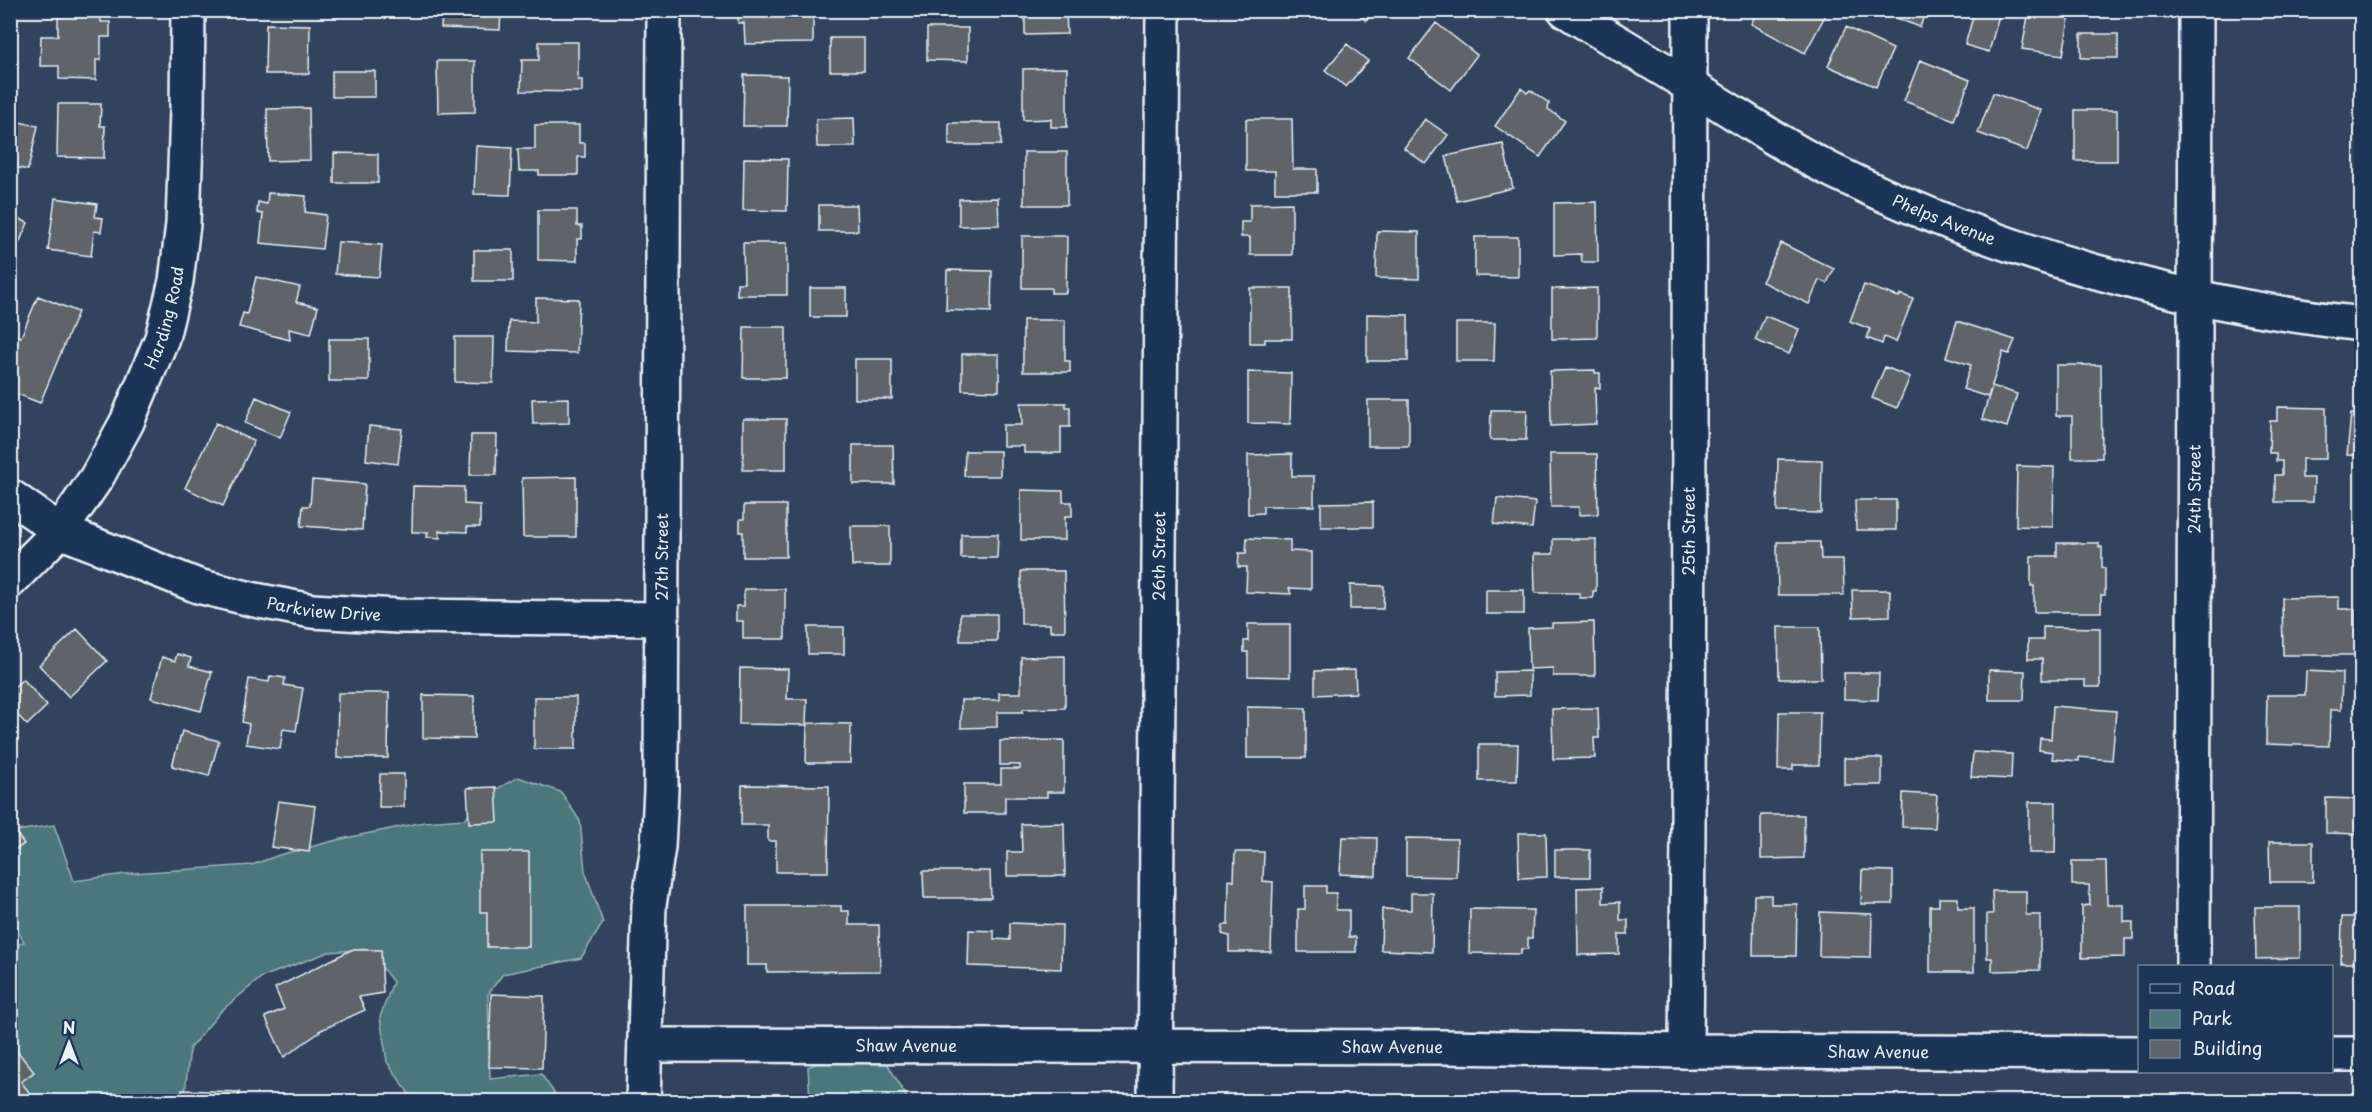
<svg xmlns="http://www.w3.org/2000/svg" width="2372" height="1112" font-family="'Playpen Sans',sans-serif">
<style>
.green{fill:#4c767b;stroke:#9ab4ba;stroke-width:1.5}
.building{fill:#5f636a;stroke:#e8f1f8;stroke-width:1.5}
.lines{fill:none;stroke-linecap:round;stroke-linejoin:round}
.street-casing{stroke:#e8f1f8;stroke-width:38}
.street{stroke:#1d3557;stroke-width:33}
.labels{text-anchor:middle;stroke-width:5;stroke-linejoin:round;paint-order:stroke}
.street-label{font-size:16px;fill:#e8f1f8;stroke:#1d3557}
</style>
<rect width="100%" height="100%" fill="#31435d"/>
<filter id="ink" filterUnits="userSpaceOnUse"><feTurbulence type="fractalNoise" baseFrequency=".0167" numOctaves="2"/><feDisplacementMap in="SourceGraphic" scale="12" xChannelSelector="R" yChannelSelector="G"/><feConvolveMatrix kernelMatrix="1 2 1 2 8 2 1 2 1" color-interpolation-filters="sRGB"/></filter>
<g filter="url(#ink)">
<path class="green" d="M 518,777 L 561,792 L 580,821 L 585,871 L 603,923 L 581,958 L 503,974 L 488,994 L 490,1079 L 541,1074 L 555,1094 L 555,1101 L 414,1101 L 387,1062 L 380,1017 L 393,982 L 368,949 L 329,952 L 262,977 L 221,1011 L 190,1048 L 184,1101 L 11,1102 L 11,948 L 24,942 L 11,919 L 11,832 L 54,825 L 74,881 L 133,873 L 252,865 L 279,855 L 341,839 L 424,822 L 465,819 L 488,794 Z
M 845,1051 L 883,1056 L 909,1101 L 810,1101 L 808,1067 Z"/>
<path class="building" d="M 58,10 L 101,10 L 101,22 L 110,22 L 110,37 L 101,37 L 101,60 L 96,60 L 96,80 L 59,79 L 59,66 L 40,66 L 41,36 L 58,36 Z
M 442,10 L 501,10 L 500,30 L 441,28 Z
M 787,10 L 787,15 L 813,15 L 813,43 L 745,44 L 744,23 L 738,23 L 738,11 Z
M 1025,10 L 1070,10 L 1066,12 L 1067,34 L 1025,35 Z
M 1354,10 L 1375,10 L 1366,21 Z
M 1758,10 L 1765,14 L 1766,10 L 1820,10 L 1826,14 L 1805,53 L 1751,24 Z
M 1899,10 L 1926,10 L 1920,27 L 1896,18 Z
M 1975,10 L 1999,15 L 1989,52 L 1965,45 Z
M 2029,10 L 2048,10 L 2070,14 L 2063,55 L 2022,49 Z
M 1436,23 L 1477,55 L 1451,90 L 1409,58 Z
M 266,24 L 310,25 L 309,74 L 265,74 Z
M 1846,27 L 1893,49 L 1876,87 L 1828,66 Z
M 927,28 L 968,28 L 968,61 L 927,60 Z
M 2081,34 L 2118,34 L 2118,58 L 2081,58 Z
M 830,38 L 864,38 L 864,71 L 830,71 Z
M 539,42 L 578,42 L 578,80 L 582,80 L 582,92 L 521,91 L 522,60 L 539,60 Z
M 1347,44 L 1368,61 L 1346,87 L 1325,70 Z
M 1920,60 L 1970,80 L 1954,120 L 1904,101 Z
M 437,61 L 475,61 L 475,112 L 438,113 Z
M 1067,68 L 1067,127 L 1051,127 L 1051,119 L 1023,120 L 1023,69 Z
M 332,71 L 375,71 L 375,97 L 332,97 Z
M 744,75 L 788,76 L 787,126 L 743,126 Z
M 1521,88 L 1527,93 L 1530,90 L 1549,103 L 1548,109 L 1565,121 L 1540,157 L 1495,126 Z
M 1993,93 L 2041,110 L 2027,151 L 1978,133 Z
M 58,104 L 101,104 L 100,126 L 105,126 L 104,158 L 57,157 Z
M 309,108 L 310,160 L 268,161 L 267,109 Z
M 2075,110 L 2117,110 L 2117,161 L 2075,161 Z
M 854,118 L 855,147 L 817,147 L 816,119 Z
M 1246,119 L 1292,119 L 1293,169 L 1317,169 L 1317,192 L 1275,192 L 1275,171 L 1246,171 Z
M 1425,119 L 1448,135 L 1426,164 L 1404,148 Z
M 10,120 L 38,126 L 28,170 L 10,166 Z
M 949,123 L 1001,123 L 1001,145 L 949,145 Z
M 535,125 L 579,125 L 579,143 L 585,143 L 585,157 L 578,157 L 578,175 L 539,175 L 539,171 L 519,171 L 518,149 L 535,149 Z
M 1503,144 L 1513,188 L 1457,201 L 1446,156 Z
M 476,146 L 512,148 L 510,195 L 474,194 Z
M 1024,152 L 1067,152 L 1067,205 L 1024,205 Z
M 334,153 L 378,154 L 378,183 L 334,183 Z
M 744,158 L 788,159 L 787,211 L 743,210 Z
M 268,193 L 306,196 L 305,212 L 326,215 L 322,249 L 260,243 L 263,214 L 257,213 L 258,202 L 267,204 Z
M 55,198 L 97,204 L 95,217 L 103,218 L 101,232 L 94,231 L 91,256 L 48,250 Z
M 998,198 L 999,225 L 959,226 L 959,199 Z
M 1597,202 L 1598,262 L 1582,262 L 1581,254 L 1554,255 L 1554,203 Z
M 1292,203 L 1292,255 L 1250,255 L 1250,237 L 1241,237 L 1241,222 L 1250,222 L 1250,204 Z
M 819,205 L 857,205 L 858,231 L 819,231 Z
M 538,210 L 577,210 L 577,226 L 582,226 L 582,239 L 577,239 L 577,261 L 538,260 Z
M 10,215 L 28,223 L 16,250 L 10,247 Z
M 1377,231 L 1419,232 L 1419,279 L 1376,278 Z
M 1022,236 L 1067,236 L 1066,293 L 1051,293 L 1051,288 L 1022,288 Z
M 1475,237 L 1518,237 L 1518,277 L 1475,276 Z
M 338,242 L 382,245 L 379,277 L 335,274 Z
M 743,243 L 787,243 L 787,295 L 737,295 L 737,283 L 744,283 Z
M 1781,243 L 1834,269 L 1827,283 L 1819,280 L 1809,304 L 1762,282 Z
M 474,250 L 513,250 L 513,281 L 474,281 Z
M 947,270 L 992,271 L 991,312 L 946,310 Z
M 256,277 L 300,287 L 296,302 L 318,307 L 311,334 L 289,329 L 290,340 L 239,327 L 243,313 L 247,314 Z
M 1864,285 L 1899,297 L 1900,294 L 1913,299 L 1896,342 L 1884,337 L 1882,344 L 1867,338 L 1870,329 L 1850,321 Z
M 810,288 L 846,288 L 846,317 L 810,317 Z
M 1250,288 L 1292,288 L 1292,339 L 1265,339 L 1265,343 L 1250,343 Z
M 1597,288 L 1597,338 L 1552,339 L 1552,289 Z
M 38,296 L 78,312 L 40,403 L 10,391 L 10,333 L 21,337 Z
M 536,298 L 579,299 L 577,353 L 508,351 L 509,321 L 536,322 Z
M 1367,314 L 1408,315 L 1408,361 L 1367,361 Z
M 1765,316 L 1799,329 L 1789,354 L 1755,340 Z
M 1023,320 L 1065,320 L 1065,361 L 1070,361 L 1070,372 L 1023,372 Z
M 1957,321 L 2015,340 L 2009,354 L 2003,352 L 1988,397 L 1963,389 L 1971,365 L 1946,357 Z
M 1456,323 L 1495,323 L 1494,361 L 1456,361 Z
M 744,327 L 786,327 L 786,378 L 743,378 Z
M 455,337 L 494,337 L 493,383 L 455,382 Z
M 329,339 L 369,339 L 369,381 L 329,381 Z
M 962,354 L 999,354 L 999,391 L 962,390 Z
M 855,359 L 892,359 L 892,399 L 855,399 Z
M 2056,365 L 2101,365 L 2102,458 L 2072,458 L 2072,416 L 2056,416 Z
M 1885,367 L 1910,377 L 1897,408 L 1872,398 Z
M 1595,370 L 1595,373 L 1600,373 L 1600,388 L 1595,388 L 1596,424 L 1551,426 L 1550,371 Z
M 1248,372 L 1291,373 L 1290,424 L 1248,423 Z
M 1992,386 L 2017,394 L 2007,427 L 1982,419 Z
M 256,397 L 291,412 L 280,438 L 245,423 Z
M 569,398 L 569,423 L 533,424 L 532,399 Z
M 1368,400 L 1409,400 L 1409,446 L 1368,446 Z
M 1021,403 L 1066,403 L 1066,407 L 1070,407 L 1070,427 L 1061,427 L 1061,453 L 1024,453 L 1024,446 L 1003,446 L 1003,425 L 1022,425 Z
M 2277,407 L 2326,408 L 2326,459 L 2302,459 L 2302,478 L 2314,478 L 2313,502 L 2275,502 L 2275,475 L 2282,475 L 2282,461 L 2276,461 L 2276,453 L 2269,453 L 2270,421 L 2277,421 Z
M 1491,410 L 1527,410 L 1526,440 L 1490,440 Z
M 2351,414 L 2362,415 L 2362,456 L 2347,455 Z
M 743,419 L 786,419 L 786,470 L 743,470 Z
M 216,423 L 254,441 L 223,506 L 185,488 Z
M 369,426 L 402,429 L 398,464 L 366,460 Z
M 471,435 L 497,435 L 496,475 L 470,475 Z
M 853,445 L 893,445 L 894,484 L 853,484 Z
M 965,451 L 1000,451 L 1000,476 L 964,476 Z
M 1292,454 L 1292,476 L 1314,476 L 1314,506 L 1263,506 L 1263,513 L 1248,514 L 1248,455 Z
M 1550,454 L 1597,454 L 1598,514 L 1579,515 L 1579,507 L 1551,507 Z
M 1778,459 L 1822,460 L 1821,513 L 1777,512 Z
M 2017,466 L 2054,467 L 2053,527 L 2016,526 Z
M 576,477 L 576,537 L 523,537 L 522,478 Z
M 312,480 L 365,484 L 362,530 L 301,526 L 303,506 L 310,506 Z
M 413,486 L 464,487 L 464,504 L 480,505 L 480,527 L 467,527 L 467,532 L 439,531 L 440,538 L 427,537 L 428,532 L 412,532 Z
M 1021,490 L 1063,491 L 1063,502 L 1072,502 L 1072,516 L 1065,516 L 1065,540 L 1021,540 Z
M 1497,498 L 1535,502 L 1532,528 L 1494,524 Z
M 1855,500 L 1896,500 L 1896,530 L 1856,530 Z
M 1373,502 L 1373,527 L 1321,527 L 1321,503 Z
M 744,505 L 786,505 L 786,557 L 743,557 L 743,532 L 740,532 L 740,519 L 744,519 Z
M 851,526 L 890,526 L 890,566 L 852,566 Z
M 961,534 L 998,534 L 997,558 L 961,558 Z
M 1247,538 L 1290,540 L 1290,551 L 1311,552 L 1311,589 L 1289,588 L 1291,594 L 1246,592 L 1247,567 L 1238,567 L 1239,553 L 1246,553 Z
M 1553,539 L 1596,539 L 1596,591 L 1593,591 L 1593,598 L 1580,598 L 1580,593 L 1535,593 L 1534,554 L 1553,554 Z
M 1777,542 L 1820,542 L 1821,559 L 1843,559 L 1844,595 L 1778,595 Z
M 2057,543 L 2099,543 L 2099,547 L 2102,547 L 2102,567 L 2105,568 L 2105,595 L 2101,595 L 2101,612 L 2034,612 L 2034,586 L 2031,586 L 2031,556 L 2057,556 Z
M 1021,571 L 1064,571 L 1065,631 L 1050,631 L 1050,624 L 1021,624 Z
M 1350,585 L 1384,586 L 1383,609 L 1350,609 Z
M 744,589 L 785,589 L 785,639 L 743,639 L 743,621 L 736,621 L 736,606 L 744,606 Z
M 1486,590 L 1524,590 L 1524,614 L 1486,614 Z
M 1852,590 L 1890,590 L 1890,616 L 1853,617 Z
M 2339,597 L 2339,609 L 2355,609 L 2356,655 L 2283,655 L 2282,598 Z
M 960,614 L 997,614 L 997,641 L 960,641 Z
M 1594,622 L 1595,676 L 1553,676 L 1553,668 L 1529,669 L 1528,628 L 1552,627 L 1552,623 Z
M 1248,624 L 1290,624 L 1290,677 L 1248,676 L 1248,652 L 1244,652 L 1244,641 L 1248,641 Z
M 808,627 L 844,627 L 844,654 L 808,654 Z
M 1778,627 L 1820,627 L 1821,679 L 1779,679 Z
M 2043,627 L 2100,628 L 2100,687 L 2085,687 L 2085,680 L 2042,680 L 2042,659 L 2028,659 L 2028,640 L 2043,640 Z
M 77,629 L 107,661 L 69,697 L 39,665 Z
M 177,654 L 191,658 L 189,666 L 212,672 L 201,711 L 151,698 L 162,657 L 175,661 Z
M 1065,656 L 1065,708 L 1023,709 L 1023,712 L 997,712 L 997,727 L 961,728 L 961,700 L 999,700 L 999,693 L 1021,693 L 1021,657 Z
M 740,668 L 788,669 L 787,699 L 807,699 L 806,723 L 851,724 L 850,763 L 806,763 L 807,725 L 739,724 Z
M 1355,670 L 1356,693 L 1315,695 L 1315,671 Z
M 1989,670 L 2025,671 L 2024,700 L 1989,700 Z
M 1530,671 L 1530,695 L 1495,696 L 1495,672 Z
M 2306,671 L 2342,673 L 2341,710 L 2330,710 L 2329,746 L 2266,744 L 2267,695 L 2305,695 Z
M 1844,673 L 1879,673 L 1878,700 L 1844,699 Z
M 270,676 L 285,678 L 284,685 L 303,688 L 296,731 L 283,729 L 280,749 L 246,744 L 249,724 L 242,722 L 249,679 L 269,682 Z
M 23,679 L 47,706 L 27,725 L 10,707 L 10,691 Z
M 338,693 L 389,693 L 388,758 L 337,758 Z
M 423,695 L 474,696 L 474,739 L 423,738 Z
M 534,697 L 576,697 L 576,749 L 534,749 Z
M 2053,706 L 2116,711 L 2112,760 L 2079,757 L 2079,761 L 2052,759 L 2053,752 L 2039,750 L 2040,738 L 2051,739 Z
M 1247,707 L 1306,708 L 1306,758 L 1247,758 Z
M 1598,708 L 1599,738 L 1594,738 L 1595,758 L 1553,759 L 1552,709 Z
M 1779,712 L 1820,712 L 1819,765 L 1793,765 L 1793,770 L 1778,770 Z
M 182,731 L 219,741 L 209,776 L 172,766 Z
M 1064,740 L 1064,792 L 1047,792 L 1047,797 L 1005,797 L 1005,813 L 964,813 L 964,784 L 1001,784 L 1001,769 L 1020,769 L 1020,765 L 1000,765 L 1000,741 Z
M 1479,744 L 1518,744 L 1517,781 L 1479,781 Z
M 1973,752 L 2012,754 L 2011,779 L 1971,777 Z
M 1844,758 L 1882,758 L 1882,785 L 1844,785 Z
M 380,774 L 404,774 L 404,807 L 379,807 Z
M 742,785 L 829,786 L 828,872 L 776,872 L 776,841 L 768,841 L 768,825 L 741,825 Z
M 496,787 L 498,822 L 469,823 L 467,788 Z
M 1903,793 L 1937,795 L 1935,828 L 1902,827 Z
M 2326,798 L 2362,799 L 2362,834 L 2326,833 Z
M 278,801 L 315,806 L 309,852 L 271,847 Z
M 2029,802 L 2056,802 L 2055,853 L 2029,853 Z
M 1761,815 L 1804,815 L 1804,858 L 1761,859 Z
M 1064,823 L 1065,876 L 1007,876 L 1007,852 L 1022,852 L 1021,824 Z
M 10,825 L 24,844 L 10,853 Z
M 1518,833 L 1546,833 L 1547,877 L 1519,878 Z
M 1342,837 L 1377,838 L 1376,876 L 1340,874 Z
M 1406,838 L 1457,839 L 1456,877 L 1406,876 Z
M 2269,842 L 2313,842 L 2313,882 L 2270,882 Z
M 1555,850 L 1590,850 L 1590,877 L 1555,877 Z
M 480,852 L 529,852 L 529,947 L 487,947 L 487,912 L 480,912 Z
M 1235,852 L 1264,852 L 1263,881 L 1273,882 L 1271,952 L 1229,952 L 1229,936 L 1222,934 L 1223,925 L 1228,925 L 1229,880 L 1234,881 Z
M 2072,861 L 2106,861 L 2107,905 L 2124,905 L 2124,922 L 2133,922 L 2133,939 L 2125,939 L 2125,957 L 2082,958 L 2082,906 L 2090,905 L 2089,885 L 2072,885 Z
M 1862,870 L 1893,871 L 1893,904 L 1861,904 Z
M 923,871 L 990,871 L 991,898 L 924,898 Z
M 1305,886 L 1326,886 L 1326,893 L 1336,893 L 1336,910 L 1349,910 L 1349,937 L 1356,937 L 1356,952 L 1298,952 L 1298,909 L 1305,909 Z
M 1603,887 L 1603,903 L 1620,902 L 1620,920 L 1628,920 L 1628,934 L 1619,934 L 1619,954 L 1578,955 L 1577,888 Z
M 1992,891 L 2026,891 L 2026,915 L 2040,915 L 2040,970 L 1992,971 L 1992,958 L 1987,958 L 1987,914 L 1993,914 Z
M 1411,893 L 1433,893 L 1432,952 L 1381,950 L 1382,909 L 1411,910 Z
M 1754,895 L 1771,895 L 1771,904 L 1797,904 L 1796,956 L 1753,956 Z
M 1939,898 L 1958,898 L 1958,908 L 1974,908 L 1974,972 L 1930,972 L 1930,906 L 1939,906 Z
M 747,906 L 841,906 L 841,911 L 849,911 L 849,925 L 879,925 L 880,971 L 767,972 L 767,965 L 747,965 Z
M 2255,907 L 2300,907 L 2300,958 L 2256,959 Z
M 1470,909 L 1533,910 L 1532,938 L 1528,938 L 1528,949 L 1521,949 L 1521,954 L 1469,953 Z
M 1820,912 L 1872,914 L 1871,957 L 1819,956 Z
M 2342,917 L 2362,917 L 2362,958 L 2353,958 L 2353,963 L 2341,963 Z
M 1010,923 L 1062,925 L 1061,969 L 968,966 L 969,930 L 994,931 L 994,939 L 1010,940 Z
M 351,950 L 381,950 L 383,993 L 359,997 L 365,1010 L 319,1031 L 320,1032 L 284,1057 L 265,1017 L 284,1009 L 275,988 Z
M 491,994 L 544,996 L 542,1068 L 489,1067 Z
M 10,1042 L 34,1072 L 21,1082 L 37,1102 L 10,1102 Z
M 182,1090 L 239,1092 L 239,1102 L 181,1102 Z"/>
<g class="lines">
<g class="street-casing">
<g id="street">
<path id="s1" d="M 1565,10 C 1609,38 1654,63 1697,90 C 1742,117 1786,148 1833,171 C 1994,251 2183,305 2362,324"/>
<path id="s2" d="M 10,496 L 60,531 L 198,586 L 255,600 L 312,611 L 398,616 L 662,619"/>
<path id="s3" d="M 10,581 L 60,531 L 97,477 L 127,422 L 162,338 L 176,281 L 183,224 L 187,109 L 188,10"/>
<path id="s4" d="M 2193,966 L 2196,10"/>
<path id="s5" d="M 645,1045 L 1444,1047 L 1686,1051 L 2140,1053"/>
<path id="s6" d="M 1686,1051 L 1688,833 L 1690,10"/>
<path d="M 2332,1054 L 2362,1054"/>
<path id="s7" d="M 643,1102 L 649,905 L 658,847 L 661,790 L 664,10"/>
<path id="s8" d="M 1155,1102 L 1163,10"/>
</g>
</g>
<use href="#street" class="street"/>
</g>
</g>
<g class="labels">
<g class="street-label">
<text dy="6" stroke="none"><textPath href="#s1" startOffset="434">Phelps Avenue</textPath></text>
<text dy="6" stroke="none"><textPath href="#s3" startOffset="310">Harding Road</textPath></text>
<text dy="6" stroke="none"><textPath href="#s4" startOffset="477">24th Street</textPath></text>
<text dy="6" stroke="none"><textPath href="#s6" startOffset="520">25th Street</textPath></text>
<text dy="6" stroke="none"><textPath href="#s7" startOffset="546">27th Street</textPath></text>
<text dy="6" stroke="none"><textPath href="#s8" startOffset="546">26th Street</textPath></text>
<text dy="6" stroke="none"><textPath href="#s2" startOffset="338">Parkview Drive</textPath></text>
<text dy="6" stroke="none"><textPath href="#s5" startOffset="261">Shaw Avenue</textPath></text>
<text dy="6" stroke="none"><textPath href="#s5" startOffset="747">Shaw Avenue</textPath></text>
<text dy="6" stroke="none"><textPath href="#s5" startOffset="1233">Shaw Avenue</textPath></text>
</g>
</g>
<rect width="2372" height="1112" fill="none" stroke="#1d3557" stroke-width="36"/>
<rect x="18" y="18" width="2336" height="1076" fill="none" stroke="#e8f1f8" stroke-width="2" filter="url(#ink)"/>
<rect x="2138" y="965" width="195" height="108" fill="#1d3557" stroke="#6e8097" stroke-width="1.5"/>
<rect x="2150" y="984" width="30" height="9" fill="#1d3557" stroke="#6e8097" stroke-width="1.5"/>
<text x="2192" y="995" font-size="18" fill="#e8f1f8">Road</text>
<rect x="2150" y="1010" width="30" height="18" fill="#4c767b" stroke="#6e8097" stroke-width="1.5"/>
<text x="2192" y="1025" font-size="18" fill="#e8f1f8">Park</text>
<rect x="2150" y="1040" width="30" height="18" fill="#5f636a" stroke="#6e8097" stroke-width="1.5"/>
<text x="2192" y="1055" font-size="18" fill="#e8f1f8">Building</text>
<g transform="translate(69 1043)" stroke="#1d3557" stroke-width="4.5" paint-order="stroke">
<path d="M0-4.5L10 22L0 15L-10 22Z" fill="#e8f1f8"/>
<text y="-9" font-size="16" font-weight="bold" text-anchor="middle" fill="#e8f1f8">N</text>
</g>
</svg>
